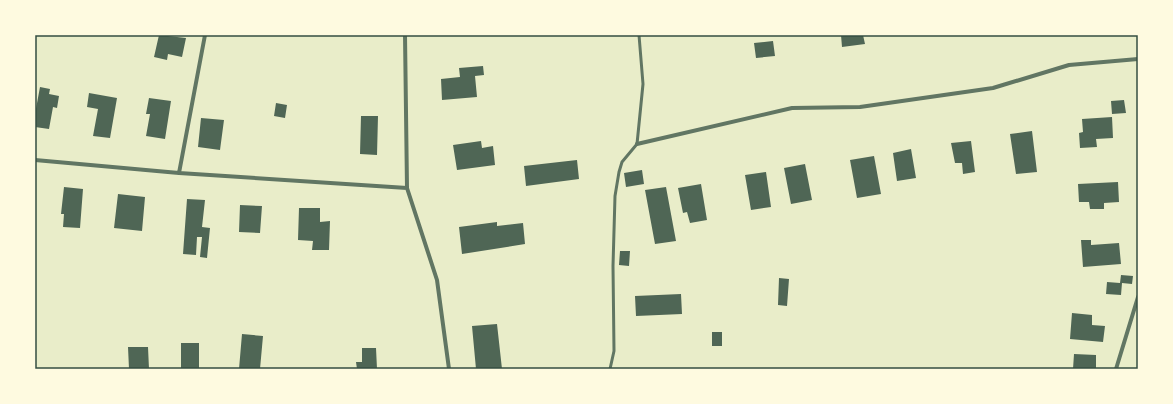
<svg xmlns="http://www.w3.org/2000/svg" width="1173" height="404" font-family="'DM Sans',sans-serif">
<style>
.building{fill:#4f6655}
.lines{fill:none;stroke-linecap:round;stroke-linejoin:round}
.service{stroke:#617663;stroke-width:3}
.minor{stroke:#617663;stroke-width:4}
.neatline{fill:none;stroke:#344e41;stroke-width:1.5}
</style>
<rect width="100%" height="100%" fill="#e9edc9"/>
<path class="building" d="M 159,35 L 186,38 L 182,57 L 168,54 L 167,60 L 154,57 Z
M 841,35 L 863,35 L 865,44 L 842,47 Z
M 773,41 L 775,56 L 756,58 L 754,43 Z
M 483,66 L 484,75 L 475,76 L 477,97 L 442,100 L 441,79 L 460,77 L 459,68 Z
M 40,87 L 50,89 L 49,94 L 59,96 L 57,108 L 53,107 L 49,129 L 35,127 L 35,114 Z
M 89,93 L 117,98 L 110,138 L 93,136 L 98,109 L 87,107 Z
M 149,98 L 171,101 L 165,139 L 146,136 L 150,114 L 146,114 Z
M 1124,100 L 1126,113 L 1112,114 L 1111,101 Z
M 276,103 L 287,105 L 285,118 L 274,116 Z
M 361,116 L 378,116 L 377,155 L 360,154 Z
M 1112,117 L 1113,138 L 1096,139 L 1097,147 L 1080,148 L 1079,133 L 1083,132 L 1082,119 Z
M 201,118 L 224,120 L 220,150 L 198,147 Z
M 1032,131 L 1037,172 L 1016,174 L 1010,134 Z
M 481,141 L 482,148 L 493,146 L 495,165 L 457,170 L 453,145 Z
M 971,141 L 975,172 L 963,174 L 962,163 L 955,163 L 951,143 Z
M 911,149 L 916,178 L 897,181 L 893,153 Z
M 874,156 L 881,194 L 857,198 L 850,160 Z
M 577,160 L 579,179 L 526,186 L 524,166 Z
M 805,164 L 812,200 L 791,204 L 784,168 Z
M 642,170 L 644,184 L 626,187 L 624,173 Z
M 766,172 L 771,207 L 751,210 L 745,175 Z
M 1118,182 L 1119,202 L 1104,203 L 1104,209 L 1090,209 L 1089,202 L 1079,202 L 1078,184 Z
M 701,184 L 707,220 L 690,223 L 687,212 L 683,213 L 678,188 Z
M 64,187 L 83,189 L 80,228 L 63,227 L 64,214 L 61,214 Z
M 666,187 L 676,241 L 655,244 L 645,190 Z
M 118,194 L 145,197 L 142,231 L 114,228 Z
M 187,199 L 205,200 L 202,227 L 210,228 L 207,258 L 200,257 L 202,237 L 197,237 L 196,255 L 183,254 Z
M 240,205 L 262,206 L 260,233 L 239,232 Z
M 299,208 L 320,208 L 320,222 L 330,221 L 329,250 L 312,250 L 313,241 L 298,240 Z
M 497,222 L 497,226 L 523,223 L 525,244 L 462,254 L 459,227 Z
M 1081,240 L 1091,240 L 1091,245 L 1119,243 L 1121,264 L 1083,267 Z
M 620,251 L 630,251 L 629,266 L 619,265 Z
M 1121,275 L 1133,276 L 1132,284 L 1122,283 L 1121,295 L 1106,294 L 1107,282 L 1120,283 Z
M 779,278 L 789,279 L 787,306 L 778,305 Z
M 681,294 L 682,314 L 636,316 L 635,296 Z
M 1072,313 L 1092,315 L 1092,325 L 1105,326 L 1103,342 L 1070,339 Z
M 497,324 L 502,369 L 476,369 L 472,326 Z
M 712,332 L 722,332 L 722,346 L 712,346 Z
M 242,334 L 263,336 L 260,369 L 239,369 Z
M 181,343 L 199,343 L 199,369 L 181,369 Z
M 128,347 L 148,347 L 149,369 L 129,369 Z
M 362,348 L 376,348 L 377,369 L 357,369 L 356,362 L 362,362 Z
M 1074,354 L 1096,355 L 1096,369 L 1073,369 Z"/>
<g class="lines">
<path class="service" d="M 610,369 L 614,351 L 613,266 L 615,196 L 619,172 L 622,162 L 637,144 L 643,84 L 639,35"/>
<path class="minor" d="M 405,35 L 407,188 L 437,280 L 449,369
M 637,144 L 792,108 L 860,107 L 993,88 L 1069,65 L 1138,59
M 35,160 L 179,173 L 407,188
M 179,173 L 205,35
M 1116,369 L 1138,297"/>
</g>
<rect width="1173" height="404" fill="none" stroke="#fefae0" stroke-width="72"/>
<rect x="36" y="36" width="1101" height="332" class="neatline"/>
</svg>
